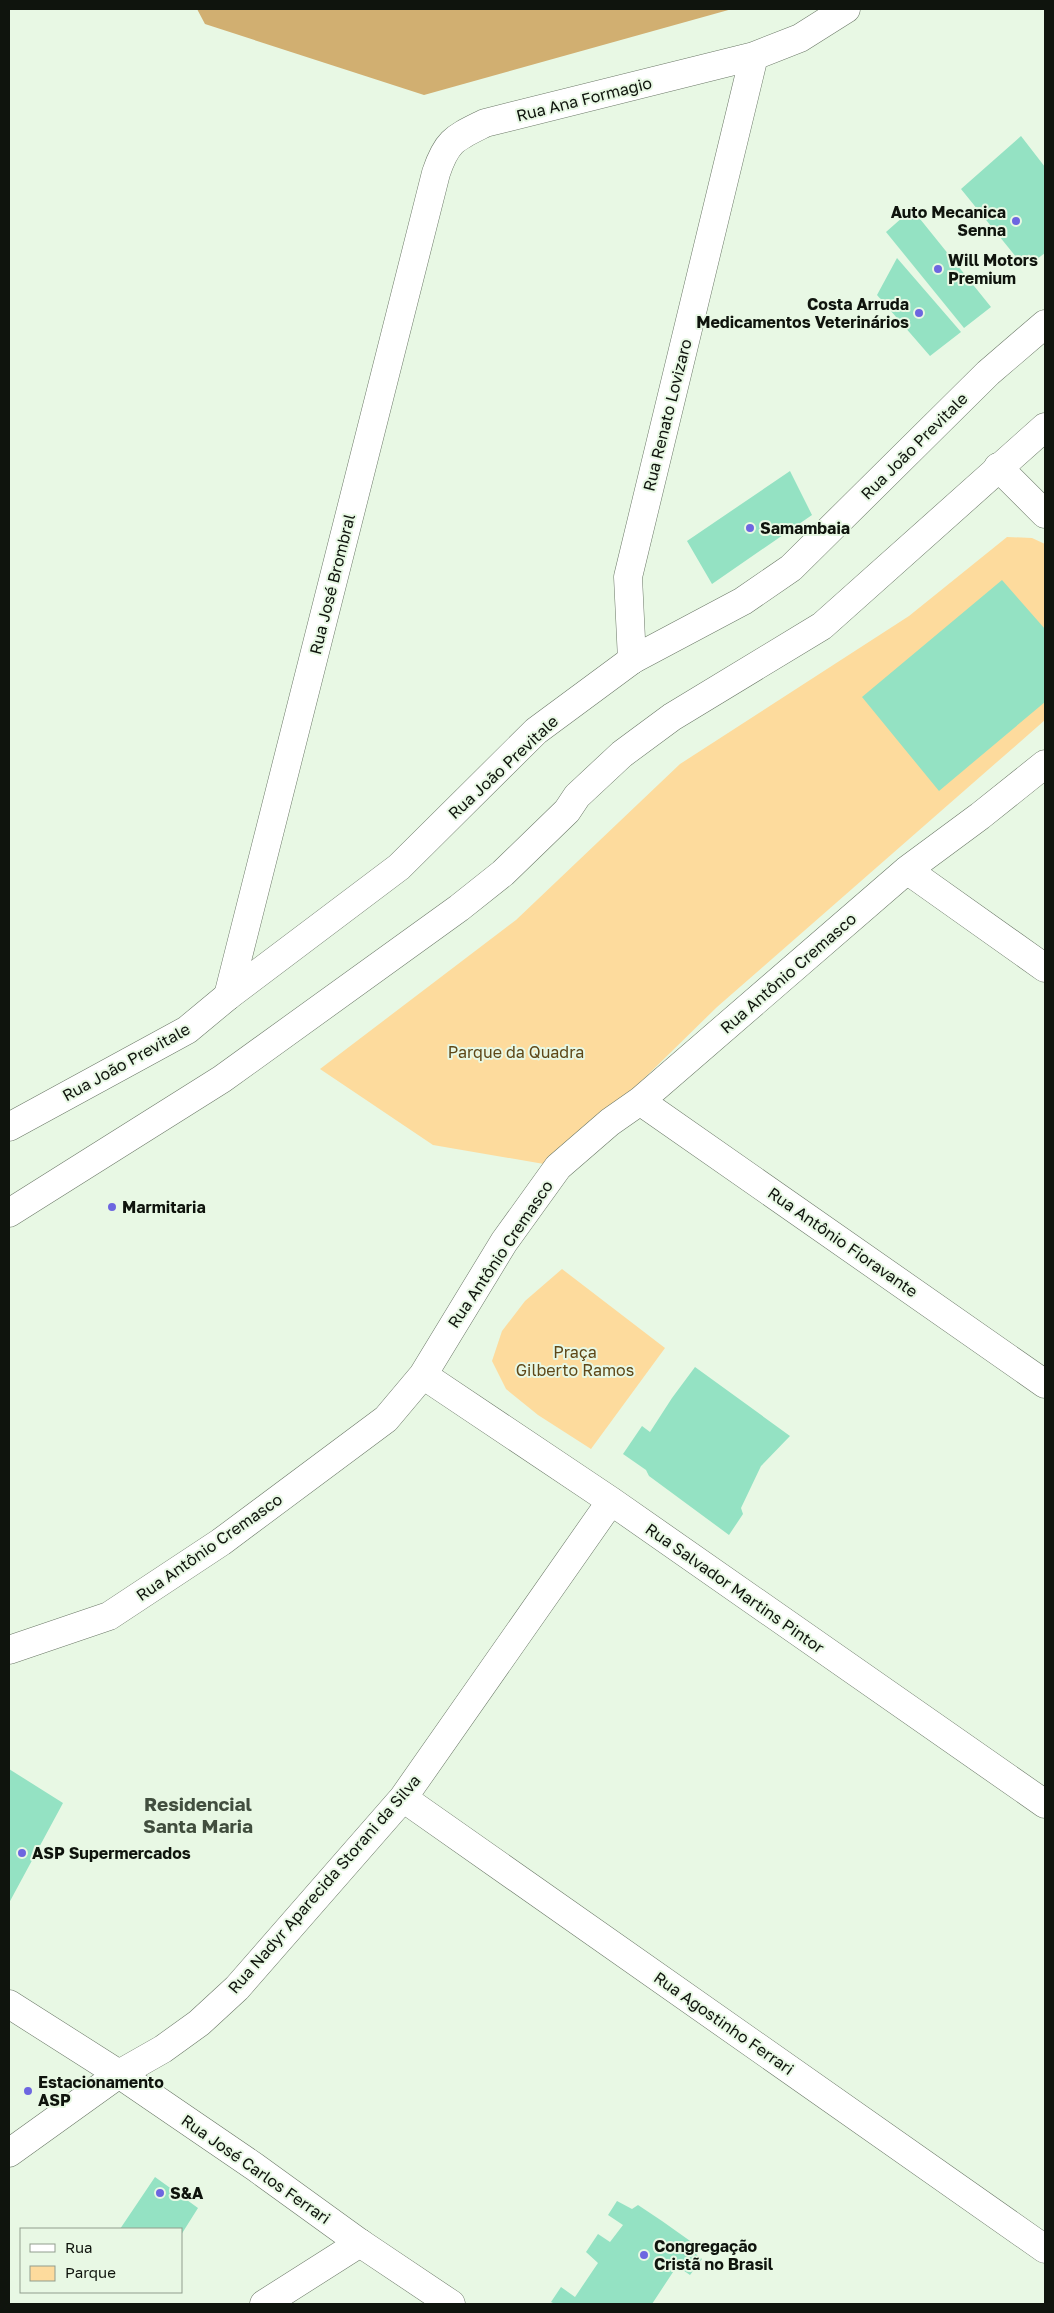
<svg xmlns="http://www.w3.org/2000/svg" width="1054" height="2313" font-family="'Golos Text',sans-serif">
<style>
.green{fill:#fddb9d}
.forest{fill:#d1af71}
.building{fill:#94e2c3}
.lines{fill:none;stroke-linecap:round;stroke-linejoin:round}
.minor-casing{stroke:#6b7867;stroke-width:29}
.tertiary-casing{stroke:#6b7867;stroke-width:29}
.secondary-casing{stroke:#6b7867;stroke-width:29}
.minor{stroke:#fff;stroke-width:28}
.tertiary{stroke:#fff;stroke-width:28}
.secondary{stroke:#fff;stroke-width:28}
.poi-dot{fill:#6d66e0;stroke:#e8f8e4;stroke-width:2}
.labels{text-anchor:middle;stroke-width:4;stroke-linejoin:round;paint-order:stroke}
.street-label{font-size:16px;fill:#0f140d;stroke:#e8f8e4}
.poi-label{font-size:16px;font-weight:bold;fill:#0f140d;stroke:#e8f8e4;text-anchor:start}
.park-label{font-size:16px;fill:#5e4717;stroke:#e8f8e4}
.quarter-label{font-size:19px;font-weight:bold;fill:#414e3e;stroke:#e8f8e4}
</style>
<rect width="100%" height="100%" fill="#e8f8e4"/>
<path class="green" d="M 1007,537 L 1032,538 L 1045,544 L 1045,720 L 717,1007 L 621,1101 L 544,1164 L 433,1145 L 320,1069 L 516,920 L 680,764 L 909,616 Z
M 562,1269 L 665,1348 L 591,1449 L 538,1415 L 506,1389 L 492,1361 L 502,1331 L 525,1301 Z"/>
<path class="forest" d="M 197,9 L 732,9 L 424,95 L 205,24 Z"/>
<path class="building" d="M 1021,136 L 1045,167 L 1045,253 L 1025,268 L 961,189 Z
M 912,209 L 991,307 L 964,328 L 886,232 Z
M 897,258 L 961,332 L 930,356 L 877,295 Z
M 790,471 L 812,515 L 712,584 L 687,541 Z
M 1002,580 L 1045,629 L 1045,702 L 939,791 L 862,697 Z
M 695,1367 L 790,1436 L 761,1466 L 741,1508 L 743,1514 L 729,1535 L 649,1476 L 646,1470 L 623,1454 L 642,1426 L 650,1432 L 672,1398 Z
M 9,1769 L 63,1803 L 9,1903 Z
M 155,2177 L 198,2208 L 181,2235 L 181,2229 L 120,2229 Z
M 617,2201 L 632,2209 L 638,2205 L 662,2221 L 693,2243 L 688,2248 L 702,2259 L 690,2275 L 677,2266 L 652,2304 L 555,2304 L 551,2302 L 561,2287 L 575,2297 L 598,2263 L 586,2252 L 598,2234 L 610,2242 L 623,2225 L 608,2215 Z"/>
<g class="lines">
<g class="minor-casing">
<path id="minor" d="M 998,467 L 1045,514
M 632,660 L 628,577 L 754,56
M 907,870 L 1045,968
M 228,996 L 436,173 C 447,140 455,138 485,123 L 754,56 L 800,38 L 846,9
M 640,1101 L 1045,1384
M 423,1375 L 611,1501 L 1045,1804
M 9,1650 L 109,1616 L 221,1542 L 386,1419 L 423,1375 L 504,1242 L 558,1167 L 610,1122 L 640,1101 L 907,870 L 980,816 L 1045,764
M 403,1798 L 1045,2249
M 9,2153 L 119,2074 L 163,2049 L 199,2023 L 237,1988 L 403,1798 L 611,1501
M 264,2304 L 360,2243"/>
</g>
<g class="tertiary-casing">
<path id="tertiary" d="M 9,2004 L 119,2074 L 255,2167 L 360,2243 L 451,2304"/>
</g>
<g class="secondary-casing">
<path id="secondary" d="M 9,1127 L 187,1030 L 228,996 L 399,867 L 536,731 L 632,660 L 743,601 L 791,568 L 988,373 L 1045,324
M 9,1213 L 222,1079 L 459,908 L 503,873 L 567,811 L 577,796 L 622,754 L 672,717 L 822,626 L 1045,427"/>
</g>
<use href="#minor" class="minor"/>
<use href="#tertiary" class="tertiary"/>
<use href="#secondary" class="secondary"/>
</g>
<g class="poi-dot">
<circle cx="1016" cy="221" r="5"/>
<circle cx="938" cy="269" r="5"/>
<circle cx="919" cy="313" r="5"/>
<circle cx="750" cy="528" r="5"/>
<circle cx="112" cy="1207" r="5"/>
<circle cx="22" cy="1853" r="5"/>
<circle cx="28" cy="2091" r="5"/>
<circle cx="160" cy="2193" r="5"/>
<circle cx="644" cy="2255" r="5"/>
</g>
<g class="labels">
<g class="street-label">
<text transform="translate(584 99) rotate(-14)" y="6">Rua Ana Formagio</text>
<text transform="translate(667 415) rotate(-76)" y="6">Rua Renato Lovizaro</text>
<text transform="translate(914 446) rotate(-45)" y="6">Rua João Previtale</text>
<text transform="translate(332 584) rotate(-76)" y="6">Rua José Brombral</text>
<text transform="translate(503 767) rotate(-43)" y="6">Rua João Previtale</text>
<text transform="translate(788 973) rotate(-41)" y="6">Rua Antônio Cremasco</text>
<text transform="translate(126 1062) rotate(-29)" y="6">Rua João Previtale</text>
<text transform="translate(843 1242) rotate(35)" y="6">Rua Antônio Fioravante</text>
<text transform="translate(500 1254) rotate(-56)" y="6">Rua Antônio Cremasco</text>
<text transform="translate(209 1547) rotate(-35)" y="6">Rua Antônio Cremasco</text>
<text transform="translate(735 1588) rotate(35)" y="6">Rua Salvador Martins Pintor</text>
<text transform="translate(324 1884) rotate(-49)" y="6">Rua Nadyr Aparecida Storani da Silva</text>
<text transform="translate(724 2023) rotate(35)" y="6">Rua Agostinho Ferrari</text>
<text transform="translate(256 2169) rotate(35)" y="6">Rua José Carlos Ferrari</text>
</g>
<g class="poi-label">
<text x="1006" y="218" text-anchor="end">Auto Mecanica<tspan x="1006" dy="18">Senna</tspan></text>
<text x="948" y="266">Will Motors<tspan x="948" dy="18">Premium</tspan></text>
<text x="909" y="310" text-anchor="end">Costa Arruda<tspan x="909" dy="18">Medicamentos Veterinários</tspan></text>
<text x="760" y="534">Samambaia</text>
<text x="122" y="1213">Marmitaria</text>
<text x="32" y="1859">ASP Supermercados</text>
<text x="38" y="2088">Estacionamento<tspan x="38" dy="18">ASP</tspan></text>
<text x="170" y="2199">S&amp;A</text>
<text x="654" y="2252">Congregação<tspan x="654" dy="18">Cristã no Brasil</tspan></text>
</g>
<g class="park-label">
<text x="516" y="1058">Parque da Quadra</text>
<text x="575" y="1358">Praça<tspan x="575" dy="18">Gilberto Ramos</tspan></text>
</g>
<g class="quarter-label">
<text x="198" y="1811">Residencial<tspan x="198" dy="22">Santa Maria</tspan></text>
</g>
</g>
<rect width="1054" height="2313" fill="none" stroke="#0f140d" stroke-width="20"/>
<rect x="20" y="2228" width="162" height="65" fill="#e8f8e4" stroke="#919d8e"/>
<rect x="30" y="2244" width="25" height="8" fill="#ffffff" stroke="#919d8e"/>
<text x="65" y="2253" font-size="15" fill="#0f140d">Rua</text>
<rect x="30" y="2266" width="25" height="15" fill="#fddb9d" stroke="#919d8e"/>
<text x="65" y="2278" font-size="15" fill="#0f140d">Parque</text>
</svg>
